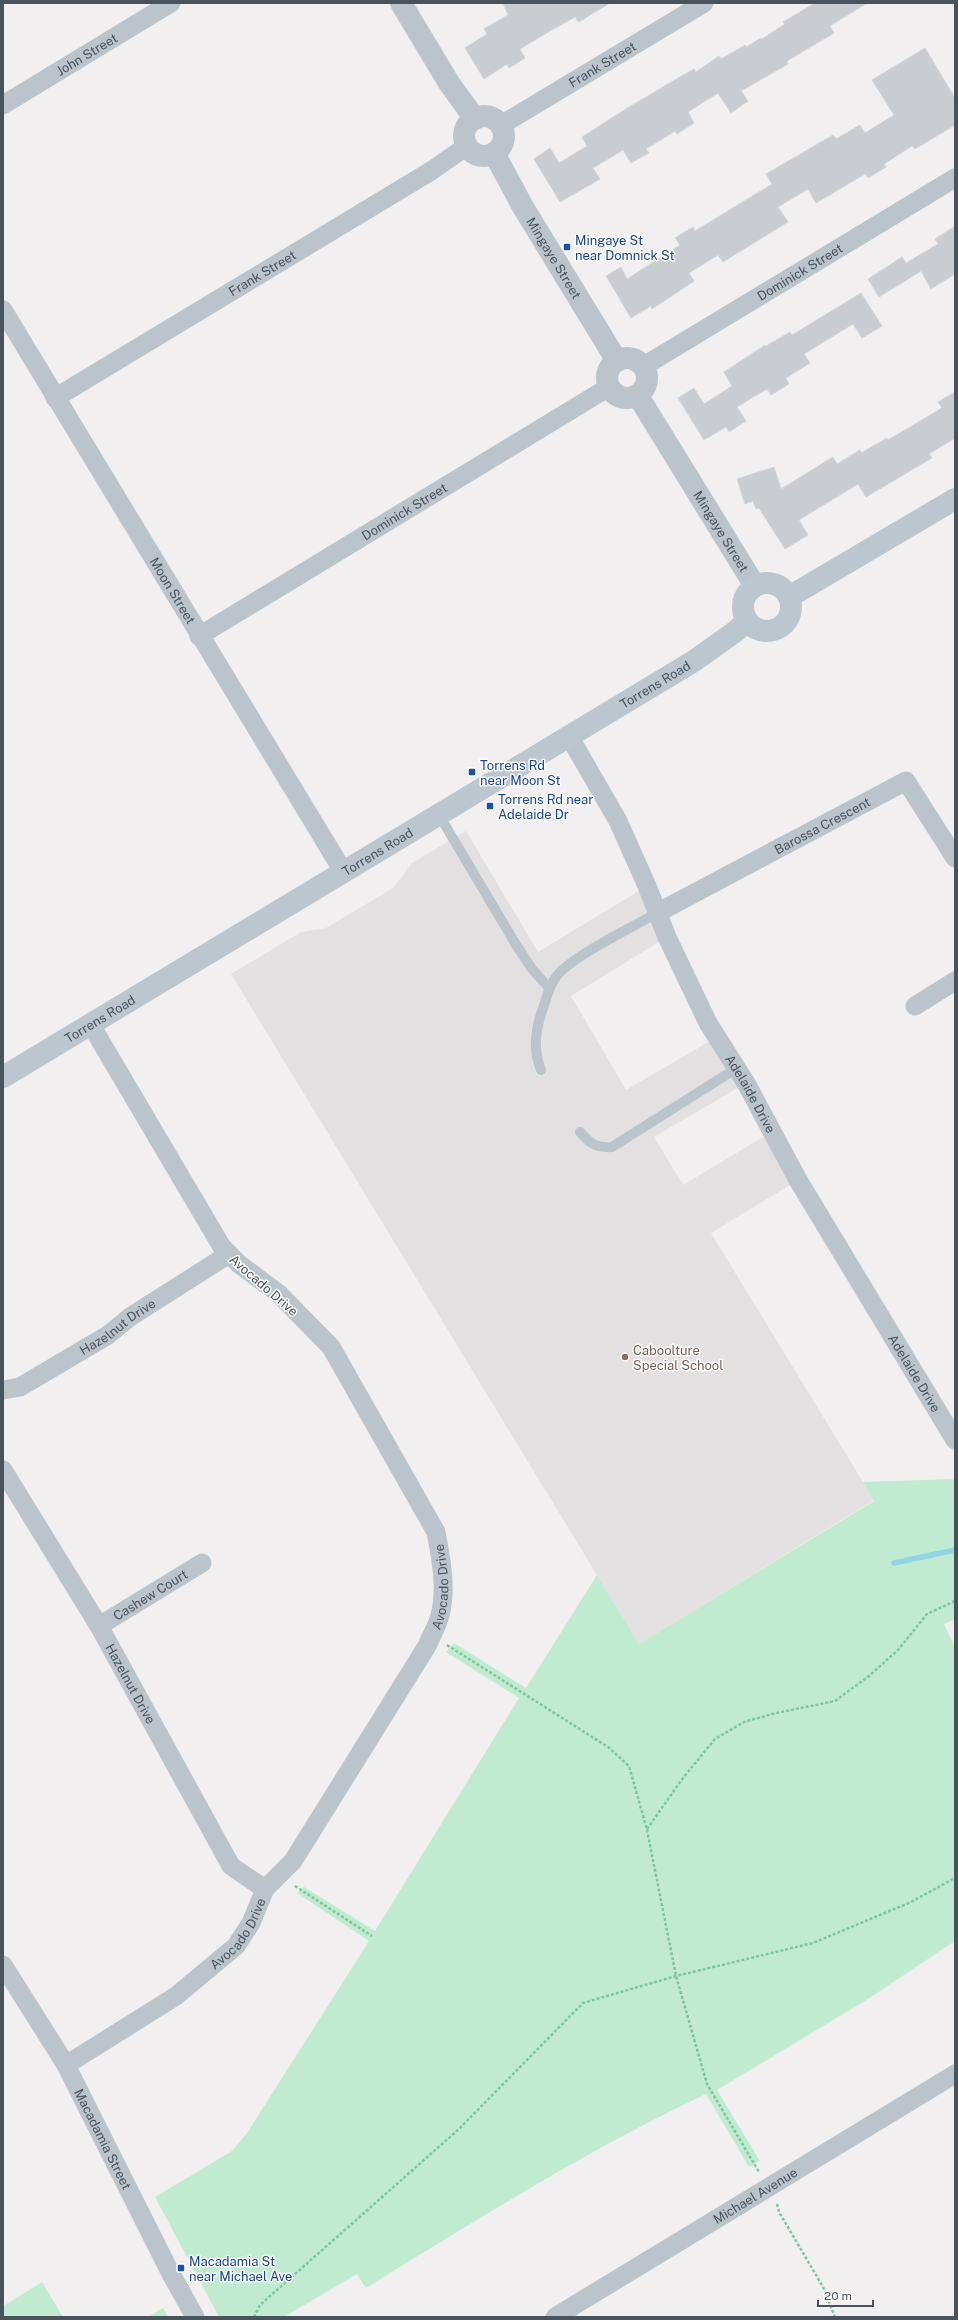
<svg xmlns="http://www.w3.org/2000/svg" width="958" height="2320" font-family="'Public Sans',sans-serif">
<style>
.education{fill:#e2e0e0}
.green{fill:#c1ebd1}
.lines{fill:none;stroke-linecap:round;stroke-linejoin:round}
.stream{stroke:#92d5e5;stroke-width:5.5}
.building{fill:#c9ccd1;stroke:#d4d6da}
.path{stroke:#7cc7a0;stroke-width:2.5;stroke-dasharray:3 2;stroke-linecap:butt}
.service{stroke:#bcc4cb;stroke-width:10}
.minor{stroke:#bcc4cb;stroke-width:19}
.tertiary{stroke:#bcc4cb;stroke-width:22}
.secondary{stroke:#bcc6cf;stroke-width:22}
.transit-dot{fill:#1a4fb4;stroke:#fff;stroke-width:1.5}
.education-dot{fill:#8d6e63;stroke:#fff;stroke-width:1.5}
.labels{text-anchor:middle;stroke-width:3;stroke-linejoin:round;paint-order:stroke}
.street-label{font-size:13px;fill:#49535b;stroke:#fff}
.transit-label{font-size:13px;fill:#164399;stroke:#fff;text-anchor:start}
.education-label{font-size:13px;fill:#785e54;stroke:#fff;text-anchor:start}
</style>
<rect width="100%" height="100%" fill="#f1efef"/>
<path class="education" d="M 466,831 L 538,952 L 647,886 L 667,937 L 571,996 L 626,1090 L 717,1037 L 746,1083 L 654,1137 L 683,1185 L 773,1131 L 798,1180 L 711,1233 L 874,1500 L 639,1644 L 231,974 L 301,932 L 326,928 L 393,888 L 412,863 Z"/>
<path class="green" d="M 953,1479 L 955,1482 L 955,1619 L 944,1624 L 955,1648 L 955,1941 L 868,1999 L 717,2090 L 760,2161 L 749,2167 L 706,2094 C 587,2150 477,2220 366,2288 L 357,2274 L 284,2317 L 219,2317 L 155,2197 L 232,2151 L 247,2133 L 369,1941 L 297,1893 L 304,1887 L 375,1931 L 519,1698 L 446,1652 L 454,1643 L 526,1688 L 597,1575 L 639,1644 L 874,1501 L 863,1482 Z
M 42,2282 L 63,2317 L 3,2317 L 3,2306 Z
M 163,2308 L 168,2317 L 148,2317 Z"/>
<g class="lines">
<path class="stream" d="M 894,1563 L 955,1550"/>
</g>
<path class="building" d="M 503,3 L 610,3 L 579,22 L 575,17 L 550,31 L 520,49 L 525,58 L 509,68 L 507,64 L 484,79 L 465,48 L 487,34 L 484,29 L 508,15 Z
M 815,3 L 867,3 L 830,26 L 834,33 L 787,61 L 788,64 L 741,91 L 748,101 L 731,113 L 718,93 L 688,112 L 694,123 L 677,134 L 675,131 L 646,149 L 649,153 L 631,163 L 623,150 L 593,168 L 600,179 L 560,202 L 534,159 L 550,148 L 559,163 L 587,146 L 582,137 L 629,107 L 685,74 L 694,69 L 696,72 L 719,56 L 721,59 L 745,45 L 746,47 L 761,38 L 762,39 L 785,24 L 783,22 Z
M 925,48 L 955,98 L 955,125 L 915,149 L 912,146 L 884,164 L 886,167 L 868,178 L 865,174 L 816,203 L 808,189 L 778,207 L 788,222 L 723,262 L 718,255 L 689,273 L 694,281 L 652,309 L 651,306 L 631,318 L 606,276 L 621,267 L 627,279 L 680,245 L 675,238 L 693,227 L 695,231 L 772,184 L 766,174 L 833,135 L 836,139 L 860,125 L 865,133 L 894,115 L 872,80 Z
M 955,226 L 955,274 L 931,289 L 921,271 L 879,297 L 868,279 L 902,257 L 906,263 L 938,244 L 935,239 Z
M 861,293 L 882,326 L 862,338 L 853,324 L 804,354 L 810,363 L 786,378 L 789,384 L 771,395 L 767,389 L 737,407 L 746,421 L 729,432 L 726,427 L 704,440 L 678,398 L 694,388 L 704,404 L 732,386 L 724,372 L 765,345 L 766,346 L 790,332 L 792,335 Z
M 955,392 L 955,438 L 929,454 L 932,458 L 866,497 L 858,484 L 799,520 L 808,535 L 785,549 L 759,508 L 756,509 L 753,501 L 745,504 L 737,479 L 774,467 L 781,489 L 833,457 L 837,464 L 860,450 L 861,453 L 887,438 L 888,440 L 942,408 L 938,402 Z"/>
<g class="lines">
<path class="path" d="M 447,1645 L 608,1747 L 629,1766 L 647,1830 L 676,1976 L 707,2084 L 759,2172
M 647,1829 L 683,1778 L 715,1739 L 744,1722 L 776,1713 L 835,1701 L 869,1676 L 898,1650 L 927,1614 L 955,1601
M 295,1886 L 372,1936
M 777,2204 L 779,2212 L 823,2287 L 835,2317
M 254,2317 L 260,2305 L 459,2129 L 583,2003 L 676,1976 L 813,1943 L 911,1902 L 955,1878"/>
<path class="service" d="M 439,815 L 515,943 L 532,969 L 550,989
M 541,1070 C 533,1050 535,1032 542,1011 C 546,1000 549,986 556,977 C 570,957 633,927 657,913
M 580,1132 C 590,1144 597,1148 612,1147 L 737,1068"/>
<g class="minor">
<path id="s1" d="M 3,105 L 171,3"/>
<path id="s2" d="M 501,125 L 704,3"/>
<path id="s3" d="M 3,310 L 343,871"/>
<path id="s4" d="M 644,366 L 955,178"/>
<path id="s5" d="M 55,398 L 431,171 L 467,146"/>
<path id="s6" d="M 199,636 L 609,387"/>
<path id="s7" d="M 569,736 L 618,821 L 647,886 L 667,937 L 708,1023 L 746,1083 L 798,1180 L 955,1440"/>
<path id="s8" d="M 657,913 L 906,781 L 955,858"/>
<path d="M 915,1006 L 955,981"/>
<path id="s9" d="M 3,1390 L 20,1387 L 108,1335 L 130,1317 L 229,1254"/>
<path id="s10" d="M 3,1470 L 99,1626 L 231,1866 L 265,1889"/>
<path id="s11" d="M 99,1626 L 202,1563"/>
<path id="s12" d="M 3,1965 L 66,2065 L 171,2274 L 195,2317"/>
<path id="s13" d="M 66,2065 L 176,1996 L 236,1946 L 251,1923 L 265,1889 L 293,1861 L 427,1646 C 431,1636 438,1625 440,1615 C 447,1588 441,1559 436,1532 L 331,1347 L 278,1293 L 239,1264 L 222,1247 L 91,1025"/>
<path id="s14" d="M 555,2317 L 955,2074"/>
</g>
<g class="tertiary">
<path d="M 401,3 L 449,83 L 475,119"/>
<circle cx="484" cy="136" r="20"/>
<path id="s15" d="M 494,153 L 523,207 L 617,361"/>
<circle cx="627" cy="378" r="20"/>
<path id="s16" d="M 638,396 L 755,586"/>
</g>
<g class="secondary">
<circle cx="767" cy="607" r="24"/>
<path d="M 789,597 L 955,499"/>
<path id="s17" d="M 3,1077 L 694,661 L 736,631 L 747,621"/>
</g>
</g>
<g class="transit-dot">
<rect x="563" y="243" width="8" height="8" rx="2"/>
<rect x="468" y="768" width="8" height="8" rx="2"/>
<rect x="486" y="802" width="8" height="8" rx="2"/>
<rect x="177" y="2264" width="8" height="8" rx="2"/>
</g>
<circle class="education-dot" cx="625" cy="1357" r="4"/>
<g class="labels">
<g class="street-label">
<text dy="5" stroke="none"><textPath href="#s1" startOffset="98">John Street</textPath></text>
<text dy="5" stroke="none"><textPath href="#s2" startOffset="118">Frank Street</textPath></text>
<text dy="5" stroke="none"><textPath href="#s15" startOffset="121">Mingaye Street</textPath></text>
<text dy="5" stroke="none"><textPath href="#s4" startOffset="182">Dominick Street</textPath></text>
<text dy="5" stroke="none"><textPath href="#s5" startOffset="242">Frank Street</textPath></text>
<text dy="5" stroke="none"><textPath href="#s6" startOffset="240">Dominick Street</textPath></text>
<text dy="5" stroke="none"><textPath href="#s16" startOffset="159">Mingaye Street</textPath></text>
<text dy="5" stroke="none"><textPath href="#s3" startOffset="328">Moon Street</textPath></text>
<text dy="5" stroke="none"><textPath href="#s17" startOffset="761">Torrens Road</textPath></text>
<text dy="5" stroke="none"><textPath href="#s8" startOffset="187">Barossa Crescent</textPath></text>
<text dy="5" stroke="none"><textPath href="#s17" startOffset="437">Torrens Road</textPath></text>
<text dy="5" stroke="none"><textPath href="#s17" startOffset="113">Torrens Road</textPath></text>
<text dy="5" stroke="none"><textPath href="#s7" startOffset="402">Adelaide Drive</textPath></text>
<text transform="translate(264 1285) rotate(41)" y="5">Avocado Drive</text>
<text dy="5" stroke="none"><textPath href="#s9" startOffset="132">Hazelnut Drive</textPath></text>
<text dy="5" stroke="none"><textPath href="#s7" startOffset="726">Adelaide Drive</textPath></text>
<text dy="5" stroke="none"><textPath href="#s13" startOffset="627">Avocado Drive</textPath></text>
<text dy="5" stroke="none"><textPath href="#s11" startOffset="60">Cashew Court</textPath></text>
<text dy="5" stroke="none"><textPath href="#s10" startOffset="249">Hazelnut Drive</textPath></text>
<text dy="5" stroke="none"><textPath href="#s13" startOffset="219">Avocado Drive</textPath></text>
<text dy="5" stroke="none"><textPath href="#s12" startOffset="201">Macadamia Street</textPath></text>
<text dy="5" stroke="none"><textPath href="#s14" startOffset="234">Michael Avenue</textPath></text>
</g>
<g class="transit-label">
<text x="575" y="245">Mingaye St<tspan x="575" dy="15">near Domnick St</tspan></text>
<text x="480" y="770">Torrens Rd<tspan x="480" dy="15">near Moon St</tspan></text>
<text x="498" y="804">Torrens Rd near<tspan x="498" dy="15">Adelaide Dr</tspan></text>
<text x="189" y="2266">Macadamia St<tspan x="189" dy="15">near Michael Ave</tspan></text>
</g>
<g class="education-label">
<text x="633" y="1355">Caboolture<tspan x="633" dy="15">Special School</tspan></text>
</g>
</g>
<rect width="958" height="2320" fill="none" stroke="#49535b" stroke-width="8"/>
<path d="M818 2300v6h55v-6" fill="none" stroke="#49535b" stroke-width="2"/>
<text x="824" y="2300" font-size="12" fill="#49535b" stroke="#ffffff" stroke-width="3" paint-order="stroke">20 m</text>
</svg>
